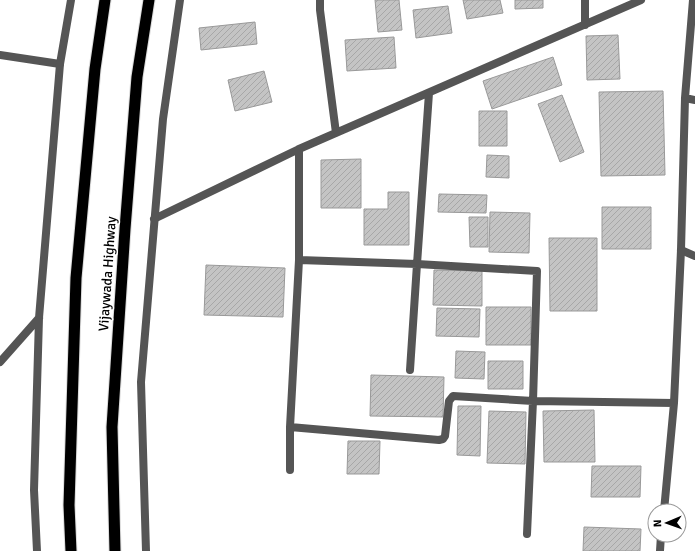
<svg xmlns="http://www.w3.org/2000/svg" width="695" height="551" font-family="Signika,sans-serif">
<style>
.building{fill:url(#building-hatch);stroke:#999}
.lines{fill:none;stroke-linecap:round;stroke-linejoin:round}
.trunk-casing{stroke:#dbdbdb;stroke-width:13}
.service{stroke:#555;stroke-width:8}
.minor{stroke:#555;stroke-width:8}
.tertiary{stroke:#555;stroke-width:8}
.trunk{stroke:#000;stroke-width:11}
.labels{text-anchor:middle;stroke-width:3;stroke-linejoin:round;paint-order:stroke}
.street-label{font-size:14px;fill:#000;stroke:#fff}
</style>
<defs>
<pattern id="building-hatch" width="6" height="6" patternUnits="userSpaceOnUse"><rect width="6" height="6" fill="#c4c4c4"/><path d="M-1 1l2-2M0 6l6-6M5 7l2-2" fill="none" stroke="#a7a7a7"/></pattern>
</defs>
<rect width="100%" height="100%" fill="#fff"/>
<path class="building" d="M 375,0 L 399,0 L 402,30 L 378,32 Z
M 463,0 L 500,0 L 503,13 L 467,19 Z
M 515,0 L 543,0 L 543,8 L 515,9 Z
M 448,6 L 452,33 L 416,38 L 413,10 Z
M 255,22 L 257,44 L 201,50 L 199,28 Z
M 618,35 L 620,79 L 587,80 L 586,36 Z
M 394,37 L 396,68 L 347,71 L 345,40 Z
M 553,57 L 562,85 L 492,109 L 483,81 Z
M 264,71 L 272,102 L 235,111 L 228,80 Z
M 663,91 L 665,175 L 601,176 L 599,92 Z
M 562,95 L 584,152 L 560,162 L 538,104 Z
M 479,111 L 507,111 L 507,146 L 479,146 Z
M 487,155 L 509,156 L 509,178 L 486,177 Z
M 361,159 L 361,208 L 321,208 L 321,160 Z
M 388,192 L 409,192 L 409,245 L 364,245 L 364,209 L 388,209 Z
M 439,194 L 487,195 L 486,213 L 438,212 Z
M 602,207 L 651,207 L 651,249 L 602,249 Z
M 490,212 L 530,213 L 529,253 L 489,252 Z
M 469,217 L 488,217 L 488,247 L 470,247 Z
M 549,238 L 597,238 L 597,311 L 550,311 Z
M 206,265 L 285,268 L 283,317 L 204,315 Z
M 434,270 L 482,271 L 482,306 L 433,305 Z
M 486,307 L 531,307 L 531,345 L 486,345 Z
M 437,308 L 480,309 L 479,337 L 436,336 Z
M 456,351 L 485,352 L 484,379 L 455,378 Z
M 488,361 L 523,361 L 523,389 L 488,389 Z
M 371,375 L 444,377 L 443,417 L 370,416 Z
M 458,406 L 481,406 L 480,456 L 457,455 Z
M 594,410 L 595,462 L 544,462 L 543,411 Z
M 489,411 L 526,412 L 525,464 L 487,463 Z
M 348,441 L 380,441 L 379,474 L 347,474 Z
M 592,466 L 641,466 L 640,497 L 591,497 Z
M 584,527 L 641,529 L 640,551 L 583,551 Z"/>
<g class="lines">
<g class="trunk-casing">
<path id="trunk" d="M 71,551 L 69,505 L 76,278 L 95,69 L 105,0
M 115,551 L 112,427 L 125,229 L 137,77 L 149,0"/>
</g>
<path class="service" d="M 0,55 L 60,64
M 681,250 L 695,256"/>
<path class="minor" d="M 320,0 L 320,10 L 336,133
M 585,0 L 585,25
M 429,93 L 417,264 L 537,271 L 533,401 L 527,534
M 685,98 L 695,100
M 154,219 L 299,149 L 641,0
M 299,260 L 417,264 L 410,370
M 290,427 L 439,440 L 443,439 L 445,436 L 449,401 L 453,396 L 533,401 L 674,403
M 290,470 L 290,427 L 299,260 L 299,149
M 664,511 L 674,403 L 681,250 L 685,98 L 693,0
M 660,551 L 661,535"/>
<path class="tertiary" d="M 0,362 L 39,318
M 37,551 L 34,490 L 39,318 L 60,64 L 71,0
M 146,551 L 141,382 L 163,119 L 180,0"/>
<use href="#trunk" class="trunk"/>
</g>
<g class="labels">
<g class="street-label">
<text transform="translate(107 274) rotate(-86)" y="5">Vijaywada Highway</text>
</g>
</g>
<g transform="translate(667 523) rotate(268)"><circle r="19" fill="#ffffff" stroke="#999999"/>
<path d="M0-3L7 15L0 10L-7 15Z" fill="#000000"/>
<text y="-6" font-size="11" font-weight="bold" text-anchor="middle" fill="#000000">N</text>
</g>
</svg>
